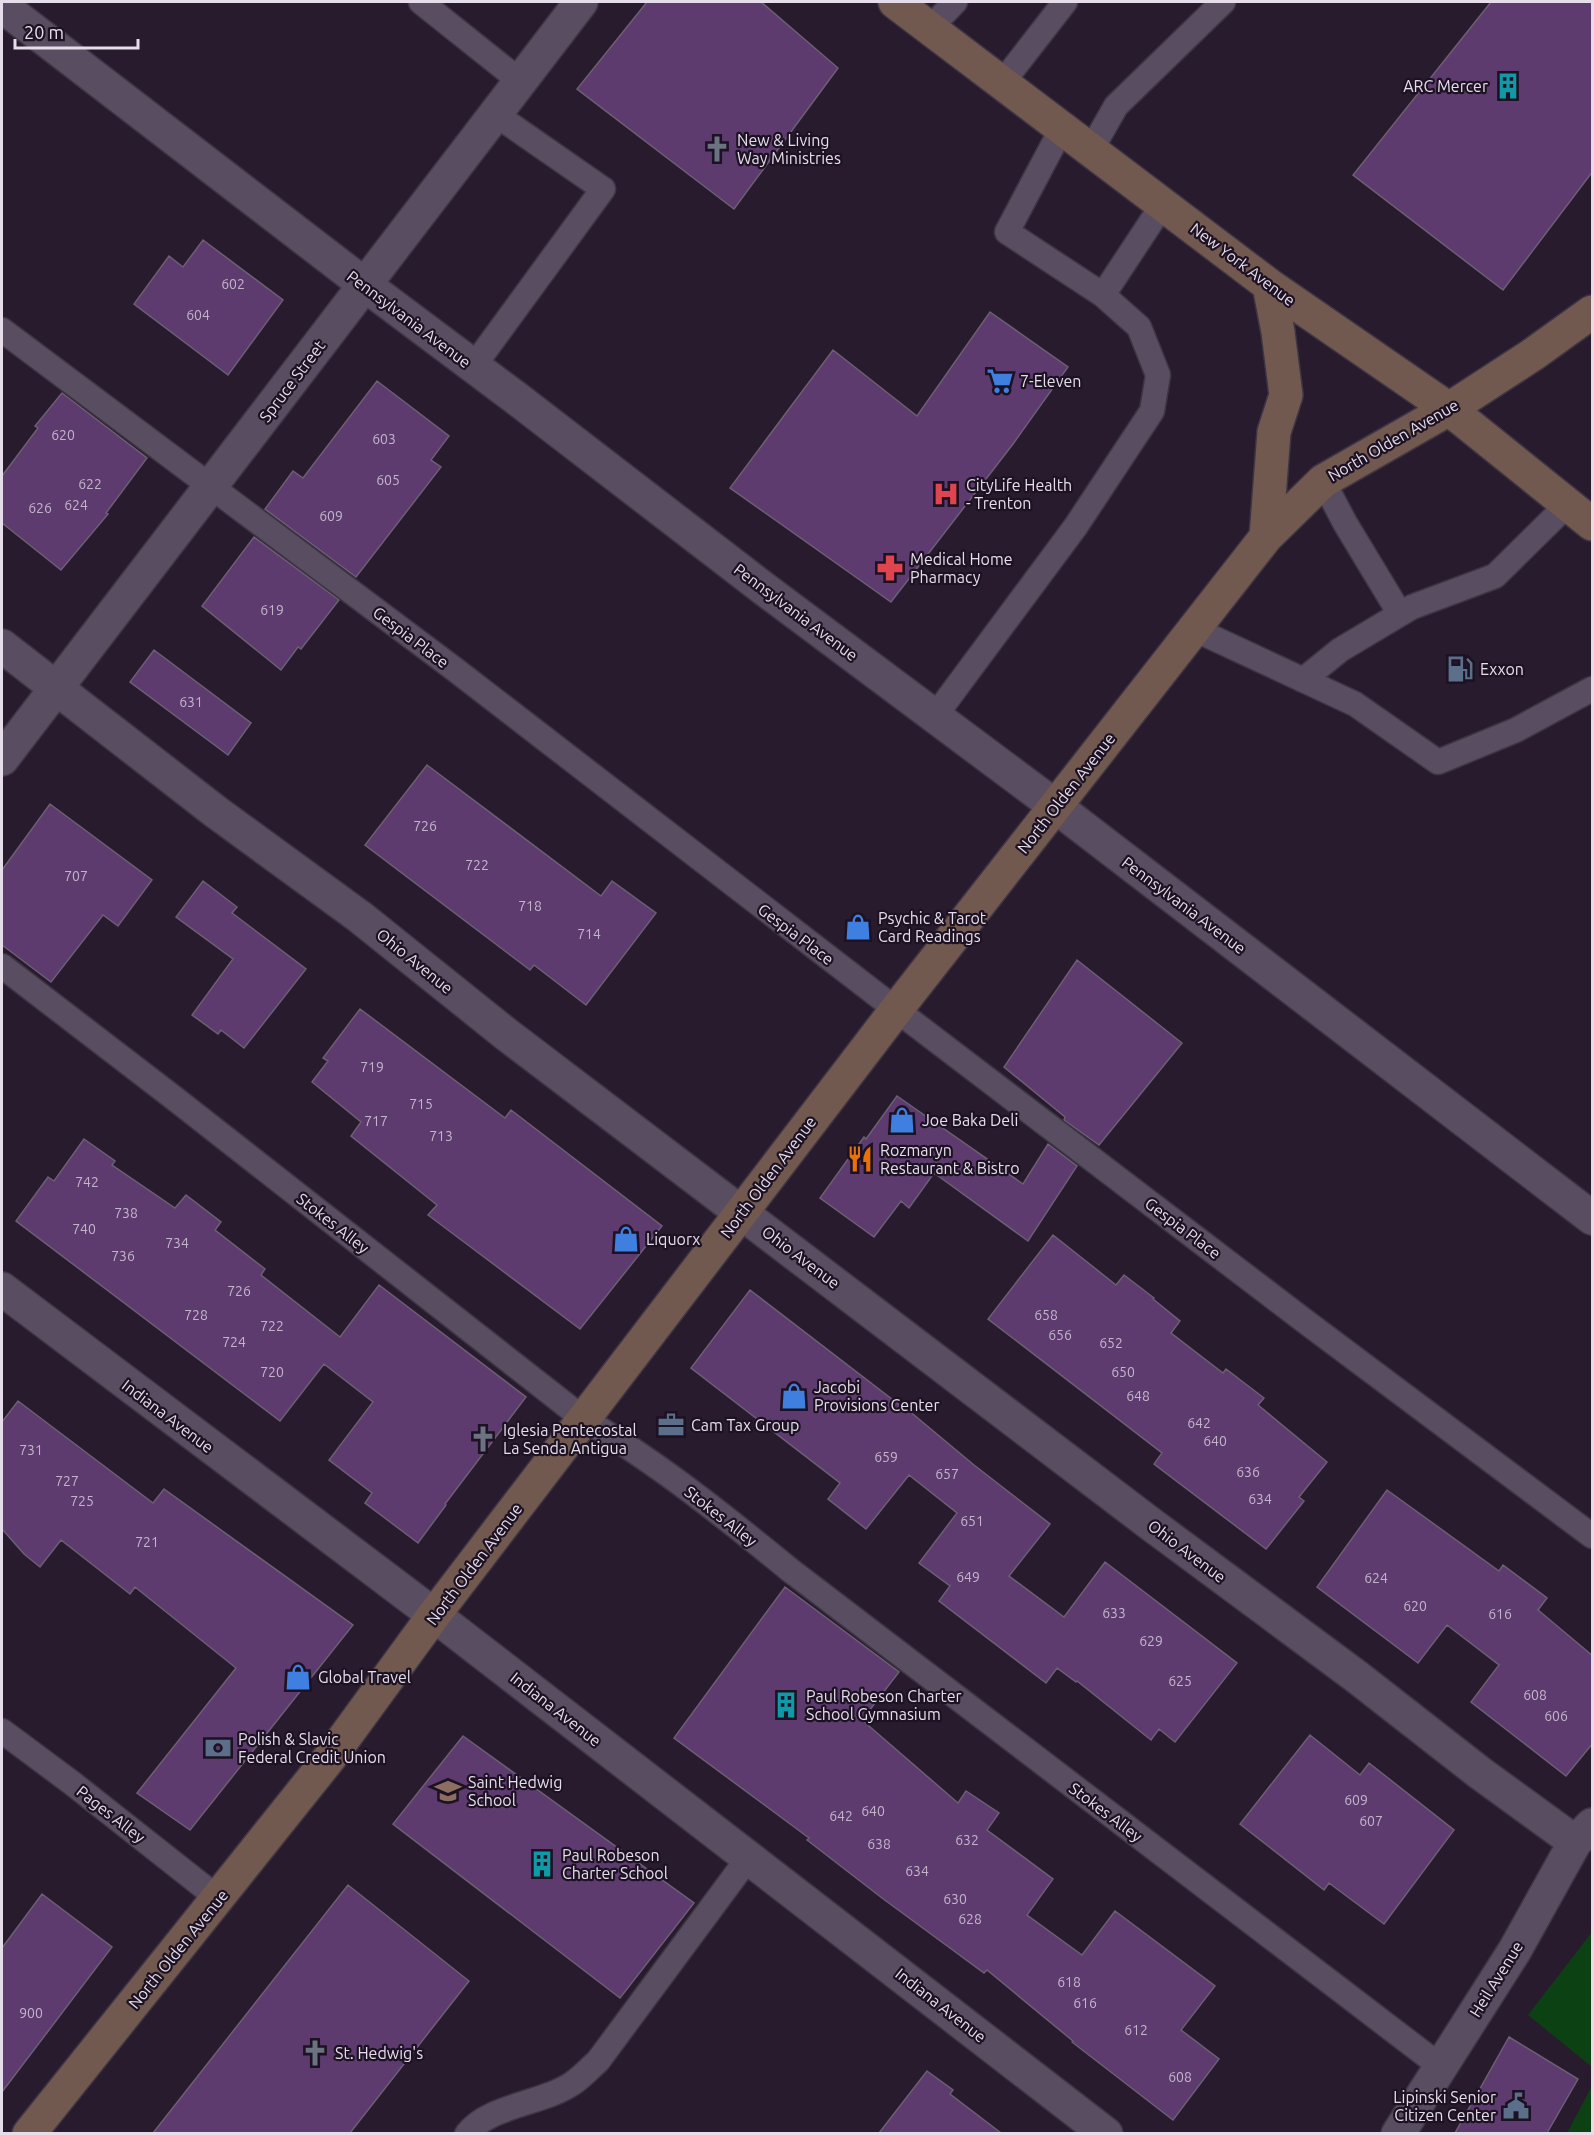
<svg xmlns="http://www.w3.org/2000/svg" width="1594" height="2135" font-family="Ubuntu,sans-serif">
<style>
.green{fill:#0c4114}
.building{fill:#5d3b6f;stroke:#6c5f73;stroke-width:1.5}
.lines{fill:none;stroke-linecap:round;stroke-linejoin:round}
.lane-casing{stroke:#3e3544;stroke-width:27}
.street-casing{stroke:#3e3544;stroke-width:36}
.secondary-casing{stroke:#3e3544;stroke-width:36}
.lane{stroke:#594d61;stroke-width:24}
.street{stroke:#594d61;stroke-width:33}
.secondary{stroke:#72594f;stroke-width:33}
.labels{text-anchor:middle;stroke-width:4.5;stroke-linejoin:round;paint-order:stroke}
.number-label{font-size:14px;fill:#c3b4ca}
.poi-label{font-size:16px;fill:#e5dde9;stroke:#1d1223;text-anchor:start}
.street-label{font-size:16px;fill:#e5dde9;stroke:#1d1223}
</style>
<rect width="100%" height="100%" fill="#271b2d"/>
<path class="green" d="M 1592,1932 L 1592,2067 L 1528,2015 Z
M 1592,2086 L 1592,2133 L 1567,2133 Z"/>
<path class="building" d="M 647,2 L 761,2 L 838,68 L 734,209 L 577,89 Z
M 1491,2 L 1593,2 L 1593,171 L 1503,290 L 1353,175 Z
M 203,240 L 283,300 L 228,375 L 134,304 L 169,256 L 183,267 Z
M 990,312 L 1068,367 L 1013,444 L 891,602 L 730,488 L 833,350 L 917,416 Z
M 377,381 L 449,436 L 431,460 L 441,467 L 356,577 L 265,509 L 293,471 L 303,478 Z
M 62,393 L 147,458 L 106,513 L 108,514 L 61,570 L 2,523 L 2,476 L 38,428 L 35,426 Z
M 254,537 L 339,600 L 301,649 L 298,647 L 281,670 L 202,606 Z
M 154,650 L 251,723 L 228,755 L 130,682 Z
M 427,765 L 601,896 L 612,881 L 656,913 L 586,1005 L 534,965 L 530,970 L 365,845 Z
M 50,804 L 152,880 L 118,926 L 103,915 L 51,982 L 2,945 L 2,870 Z
M 203,881 L 237,907 L 232,913 L 306,969 L 244,1048 L 221,1030 L 218,1034 L 192,1015 L 233,959 L 176,917 Z
M 1077,960 L 1182,1043 L 1099,1145 L 1064,1120 L 1065,1117 L 1004,1067 Z
M 360,1009 L 505,1118 L 511,1110 L 662,1226 L 580,1329 L 428,1215 L 437,1205 L 351,1136 L 361,1122 L 312,1082 L 328,1061 L 323,1058 Z
M 897,1096 L 1023,1184 L 1048,1144 L 1077,1166 L 1028,1241 L 934,1173 L 909,1208 L 901,1201 L 874,1237 L 820,1198 L 864,1137 L 866,1139 Z
M 84,1139 L 115,1161 L 112,1165 L 175,1208 L 186,1195 L 221,1222 L 215,1230 L 265,1269 L 261,1275 L 340,1337 L 379,1285 L 526,1397 L 445,1504 L 446,1505 L 418,1543 L 365,1503 L 372,1493 L 329,1460 L 373,1402 L 324,1364 L 280,1421 L 16,1221 L 48,1177 L 54,1181 Z
M 1053,1235 L 1116,1285 L 1124,1275 L 1154,1298 L 1153,1299 L 1180,1321 L 1171,1333 L 1223,1373 L 1226,1369 L 1264,1398 L 1258,1405 L 1327,1462 L 1299,1497 L 1304,1501 L 1266,1549 L 1154,1464 L 1162,1453 L 988,1319 Z
M 750,1290 L 901,1406 L 902,1405 L 974,1465 L 1050,1524 L 1009,1576 L 1064,1617 L 1105,1562 L 1237,1663 L 1175,1742 L 1159,1729 L 1151,1740 L 1077,1681 L 1076,1682 L 1057,1668 L 1046,1683 L 939,1601 L 950,1586 L 919,1563 L 957,1513 L 909,1475 L 866,1529 L 828,1499 L 840,1483 L 691,1368 Z
M 18,1401 L 153,1503 L 164,1489 L 353,1625 L 190,1830 L 137,1793 L 236,1668 L 135,1587 L 130,1594 L 61,1540 L 40,1567 L 24,1554 L 2,1529 L 2,1422 Z
M 1387,1490 L 1499,1571 L 1503,1565 L 1547,1598 L 1538,1610 L 1593,1656 L 1593,1743 L 1566,1776 L 1471,1702 L 1499,1665 L 1447,1625 L 1418,1663 L 1317,1587 Z
M 785,1587 L 899,1672 L 862,1720 L 958,1803 L 966,1791 L 999,1813 L 987,1830 L 1053,1879 L 1027,1915 L 1082,1955 L 1115,1911 L 1215,1986 L 1181,2030 L 1219,2059 L 1173,2120 L 1072,2042 L 1073,2041 L 987,1970 L 984,1973 L 882,1898 L 807,1840 L 809,1838 L 674,1738 Z
M 1310,1735 L 1360,1775 L 1369,1763 L 1454,1830 L 1384,1924 L 1329,1883 L 1324,1890 L 1240,1824 Z
M 463,1736 L 694,1903 L 620,1998 L 393,1824 Z
M 348,1885 L 469,1981 L 350,2133 L 153,2133 Z
M 42,1894 L 112,1947 L 2,2092 L 2,1948 Z
M 1509,2037 L 1578,2079 L 1547,2133 L 1455,2133 Z
M 927,2071 L 953,2090 L 950,2094 L 1001,2133 L 879,2133 Z"/>
<g class="lines">
<g class="lane-casing">
<path id="lane" d="M 421,2 L 520,81
M 930,28 L 955,2
M 1002,83 L 1065,2
M 1091,150 L 1116,106 L 1223,2
M 1103,295 L 1163,204
M 2,330 L 453,668 L 907,1018 L 1306,1322 L 1592,1536
M 473,367 L 603,189 L 495,114
M 1323,481 L 1345,523 L 1400,614
M 1194,629 L 1355,704 L 1438,762 L 1516,730 L 1592,689
M 1303,680 L 1340,650 L 1412,607 L 1495,576 L 1568,504
M 935,716 L 1076,526 L 1152,411 L 1158,375 L 1139,327 L 1103,295 L 1007,232 L 1062,128
M 2,966 L 174,1098 L 585,1420 C 658,1463 724,1516 790,1570 L 1440,2066
M 2,1731 L 72,1783 L 219,1899
M 467,2134 C 489,2105 543,2104 573,2083 C 582,2077 590,2068 598,2061 L 749,1857"/>
</g>
<g class="street-casing">
<path id="street" d="M 2,6 L 365,285 L 516,398 L 763,588 L 1055,806 L 1592,1218
M 2,646 L 216,812 L 360,917 L 506,1034 L 1148,1522 L 1357,1677 L 1480,1773 L 1575,1842
M 2,759 L 581,2
M 2,1289 L 434,1615 L 1106,2134
M 1398,2134 L 1515,1950 L 1575,1842 L 1592,1825"/>
</g>
<g class="secondary-casing">
<path id="secondary" d="M 895,2 L 1269,285 L 1449,409 L 1592,524
M 1266,537 L 1274,432 L 1286,395 L 1278,332 L 1269,285
M 29,2134 L 331,1756 L 434,1615 L 896,1010 L 1266,537 L 1323,481 L 1449,409 L 1532,355 L 1592,312"/>
</g>
<use href="#lane" class="lane"/>
<use href="#street" class="street"/>
<use href="#secondary" class="secondary"/>
</g>
<defs>
<g id="building-bare" transform="scale(2.07)"><path d="M-4-6H4V6H1V3H-1V6H-4ZM-2.5-4.3h1.7v1.8h-1.7ZM.8-4.3h1.7v1.8H.8ZM-2.5-1h1.7V.8h-1.7ZM.8-1h1.7V.8H.8Z" fill="#0f9aa8" stroke="#1d1223" stroke-width="2.5" paint-order="stroke"/></g>
<g id="church-bare" transform="scale(2.07)"><path d="M-1.2-6h2.4v3.5h3.3v2.4h-3.3V6h-2.4V-.1h-3.3v-2.4h3.3Z" fill="#6b7280" stroke="#1d1223" stroke-width="2.5" paint-order="stroke"/></g>
<g id="supermarket-bare" transform="scale(2.07)"><path d="M-6-5.5h2.5l.6 2H6L4.5 2H-2.5L-4.4-4H-6ZM-1.5 3.2a1.3 1.3 0 1 0 .1 0ZM3 3.2a1.3 1.3 0 1 0 .1 0Z" fill="#3f7fe0" stroke="#1d1223" stroke-width="2.5" paint-order="stroke"/></g>
<g id="hospital-bare" transform="scale(2.07)"><path d="M-5-5h3v3.5h4V-5h3V5h-3V1.5h-4V5h-3Z" fill="#e0444e" stroke="#1d1223" stroke-width="2.5" paint-order="stroke"/></g>
<g id="pharmacy-bare" transform="scale(2.07)"><path d="M-2-6h4v4h4v4h-4v4h-4v-4h-4v-4h4Z" fill="#e0444e" stroke="#1d1223" stroke-width="2.5" paint-order="stroke"/></g>
<g id="fuel-bare" transform="scale(2.07)"><path d="M-5.5-6h7V0h2V4h1.3V-2.5L3-4.5l.8-.8L6-3V5H2.5V1h-1V6h-7ZM-4.2-4.7v3.2H.2V-4.7Z" fill="#5c6f8a" stroke="#1d1223" stroke-width="2.5" paint-order="stroke"/></g>
<g id="shop-bare" transform="scale(2.07)"><path d="M-5-2.5h2.3a2.7 3.5 0 0 1 5.4 0H5L5.5 6h-11ZM-1.5-2.5h3a1.5 2.3 0 0 0-3 0Z" fill="#3f7fe0" stroke="#1d1223" stroke-width="2.5" paint-order="stroke"/></g>
<g id="restaurant-bare" transform="scale(2.07)"><path d="M-5-6h1v4h1v-4h1v4h1v-4h1v5L-1.5 .5V6h-2V.5L-5-1ZM5-6V6H3V1.5H1.5Q1.5-4 5-6Z" fill="#e8710a" stroke="#1d1223" stroke-width="2.5" paint-order="stroke"/></g>
<g id="office-bare" transform="scale(2.07)"><path d="M-6-3h4V-5.5h4V-3h4V5H-6ZM-1-4.5V-3h2v-1.5ZM-6 0V1H6V0Z" fill="#5c6f8a" stroke="#1d1223" stroke-width="2.5" paint-order="stroke"/></g>
<g id="bank-bare" transform="scale(2.07)"><path d="M-6-4H6V4H-6ZM0-2.3a2.3 2.3 0 1 0 0 4.6a2.3 2.3 0 1 0 0-4.6Z" fill="#5c6f8a" stroke="#1d1223" stroke-width="2.5" paint-order="stroke"/></g>
<g id="school-bare" transform="scale(2.07)"><path d="M0-5L7-2L0 1L-7-2ZM-4 1L0 2.5L4 1V4Q0 6-4 4Z" fill="#8d6e63" stroke="#1d1223" stroke-width="2.5" paint-order="stroke"/></g>
<g id="civic-bare" transform="scale(2.07)"><path d="M-.6-6.5H3V-4.5H.6V-3L4-1V1h2V6H-6V1h2V-1L-.6-3ZM-1.2 2.5V6h2.4V2.5Z" fill="#5c6f8a" stroke="#1d1223" stroke-width="2.5" paint-order="stroke"/></g>
</defs>
<g fill-rule="evenodd">
<use href="#building-bare" x="1508" y="86"/>
<use href="#church-bare" x="717" y="149"/>
<use href="#supermarket-bare" x="1000" y="381"/>
<use href="#hospital-bare" x="946" y="494"/>
<use href="#pharmacy-bare" x="890" y="568"/>
<use href="#fuel-bare" x="1460" y="669"/>
<use href="#shop-bare" x="858" y="927"/>
<use href="#shop-bare" x="902" y="1120"/>
<use href="#restaurant-bare" x="860" y="1159"/>
<use href="#shop-bare" x="626" y="1239"/>
<use href="#shop-bare" x="794" y="1396"/>
<use href="#office-bare" x="671" y="1425"/>
<use href="#church-bare" x="483" y="1439"/>
<use href="#shop-bare" x="298" y="1677"/>
<use href="#building-bare" x="786" y="1705"/>
<use href="#bank-bare" x="218" y="1748"/>
<use href="#school-bare" x="448" y="1791"/>
<use href="#building-bare" x="542" y="1864"/>
<use href="#church-bare" x="315" y="2053"/>
<use href="#civic-bare" x="1516" y="2106"/>
</g>
<g class="labels">
<g class="number-label">
<text x="233" y="289">602</text>
<text x="198" y="320">604</text>
<text x="63" y="440">620</text>
<text x="384" y="444">603</text>
<text x="388" y="485">605</text>
<text x="90" y="489">622</text>
<text x="76" y="510">624</text>
<text x="40" y="513">626</text>
<text x="331" y="521">609</text>
<text x="272" y="615">619</text>
<text x="191" y="707">631</text>
<text x="425" y="831">726</text>
<text x="477" y="870">722</text>
<text x="76" y="881">707</text>
<text x="530" y="911">718</text>
<text x="589" y="939">714</text>
<text x="372" y="1072">719</text>
<text x="421" y="1109">715</text>
<text x="376" y="1126">717</text>
<text x="441" y="1141">713</text>
<text x="87" y="1187">742</text>
<text x="126" y="1218">738</text>
<text x="84" y="1234">740</text>
<text x="177" y="1248">734</text>
<text x="123" y="1261">736</text>
<text x="239" y="1296">726</text>
<text x="196" y="1320">728</text>
<text x="1046" y="1320">658</text>
<text x="272" y="1331">722</text>
<text x="1060" y="1340">656</text>
<text x="234" y="1347">724</text>
<text x="1111" y="1348">652</text>
<text x="272" y="1377">720</text>
<text x="1123" y="1377">650</text>
<text x="1138" y="1401">648</text>
<text x="1199" y="1428">642</text>
<text x="1215" y="1446">640</text>
<text x="31" y="1455">731</text>
<text x="886" y="1462">659</text>
<text x="1248" y="1477">636</text>
<text x="947" y="1479">657</text>
<text x="67" y="1486">727</text>
<text x="1260" y="1504">634</text>
<text x="82" y="1506">725</text>
<text x="972" y="1526">651</text>
<text x="147" y="1547">721</text>
<text x="968" y="1582">649</text>
<text x="1376" y="1583">624</text>
<text x="1415" y="1611">620</text>
<text x="1114" y="1618">633</text>
<text x="1500" y="1619">616</text>
<text x="1151" y="1646">629</text>
<text x="1180" y="1686">625</text>
<text x="1535" y="1700">608</text>
<text x="1556" y="1721">606</text>
<text x="1356" y="1805">609</text>
<text x="873" y="1816">640</text>
<text x="841" y="1821">642</text>
<text x="1371" y="1826">607</text>
<text x="967" y="1845">632</text>
<text x="879" y="1849">638</text>
<text x="917" y="1876">634</text>
<text x="955" y="1904">630</text>
<text x="970" y="1924">628</text>
<text x="1069" y="1987">618</text>
<text x="1085" y="2008">616</text>
<text x="31" y="2018">900</text>
<text x="1136" y="2035">612</text>
<text x="1180" y="2082">608</text>
</g>
<g class="poi-label">
<text x="1488" y="92" text-anchor="end">ARC Mercer</text>
<text x="737" y="146">New &amp; Living<tspan x="737" dy="18">Way Ministries</tspan></text>
<text x="1020" y="387">7-Eleven</text>
<text x="966" y="491">CityLife Health<tspan x="966" dy="18">- Trenton</tspan></text>
<text x="910" y="565">Medical Home<tspan x="910" dy="18">Pharmacy</tspan></text>
<text x="1480" y="675">Exxon</text>
<text x="878" y="924">Psychic &amp; Tarot<tspan x="878" dy="18">Card Readings</tspan></text>
<text x="922" y="1126">Joe Baka Deli</text>
<text x="880" y="1156">Rozmaryn<tspan x="880" dy="18">Restaurant &amp; Bistro</tspan></text>
<text x="646" y="1245">Liquorx</text>
<text x="814" y="1393">Jacobi<tspan x="814" dy="18">Provisions Center</tspan></text>
<text x="691" y="1431">Cam Tax Group</text>
<text x="503" y="1436">Iglesia Pentecostal<tspan x="503" dy="18">La Senda Antigua</tspan></text>
<text x="318" y="1683">Global Travel</text>
<text x="806" y="1702">Paul Robeson Charter<tspan x="806" dy="18">School Gymnasium</tspan></text>
<text x="238" y="1745">Polish &amp; Slavic<tspan x="238" dy="18">Federal Credit Union</tspan></text>
<text x="468" y="1788">Saint Hedwig<tspan x="468" dy="18">School</tspan></text>
<text x="562" y="1861">Paul Robeson<tspan x="562" dy="18">Charter School</tspan></text>
<text x="335" y="2059">St. Hedwig's</text>
<text x="1496" y="2103" text-anchor="end">Lipinski Senior<tspan x="1496" dy="18">Citizen Center</tspan></text>
</g>
<g class="street-label">
<text transform="translate(1243 264) rotate(37)" y="6">New York Avenue</text>
<text transform="translate(409 319) rotate(37)" y="6">Pennsylvania Avenue</text>
<text transform="translate(292 381) rotate(-53)" y="6">Spruce Street</text>
<text transform="translate(1393 440) rotate(-30)" y="6">North Olden Avenue</text>
<text transform="translate(796 612) rotate(37)" y="6">Pennsylvania Avenue</text>
<text transform="translate(411 637) rotate(37)" y="6">Gespia Place</text>
<text transform="translate(1066 793) rotate(-52)" y="6">North Olden Avenue</text>
<text transform="translate(1184 905) rotate(37)" y="6">Pennsylvania Avenue</text>
<text transform="translate(796 934) rotate(37)" y="6">Gespia Place</text>
<text transform="translate(415 961) rotate(39)" y="6">Ohio Avenue</text>
<text transform="translate(768 1177) rotate(-53)" y="6">North Olden Avenue</text>
<text transform="translate(333 1223) rotate(38)" y="6">Stokes Alley</text>
<text transform="translate(1183 1228) rotate(37)" y="6">Gespia Place</text>
<text transform="translate(801 1257) rotate(37)" y="6">Ohio Avenue</text>
<text transform="translate(168 1416) rotate(37)" y="6">Indiana Avenue</text>
<text transform="translate(721 1516) rotate(38)" y="6">Stokes Alley</text>
<text transform="translate(1187 1551) rotate(37)" y="6">Ohio Avenue</text>
<text transform="translate(474 1564) rotate(-53)" y="6">North Olden Avenue</text>
<text transform="translate(556 1709) rotate(38)" y="6">Indiana Avenue</text>
<text transform="translate(1106 1812) rotate(37)" y="6">Stokes Alley</text>
<text transform="translate(111 1814) rotate(38)" y="6">Pages Alley</text>
<text transform="translate(178 1949) rotate(-51)" y="6">North Olden Avenue</text>
<text transform="translate(1496 1979) rotate(-58)" y="6">Heil Avenue</text>
<text transform="translate(941 2005) rotate(38)" y="6">Indiana Avenue</text>
</g>
</g>
<rect width="1594" height="2135" fill="none" stroke="#e5dde9" stroke-width="6"/>
<path d="M15 39v9h123v-9" fill="none" stroke="#e5dde9" stroke-width="3"/>
<text x="24" y="39" font-size="18" fill="#e5dde9" stroke="#1d1223" stroke-width="4.5" paint-order="stroke">20 m</text>
</svg>
